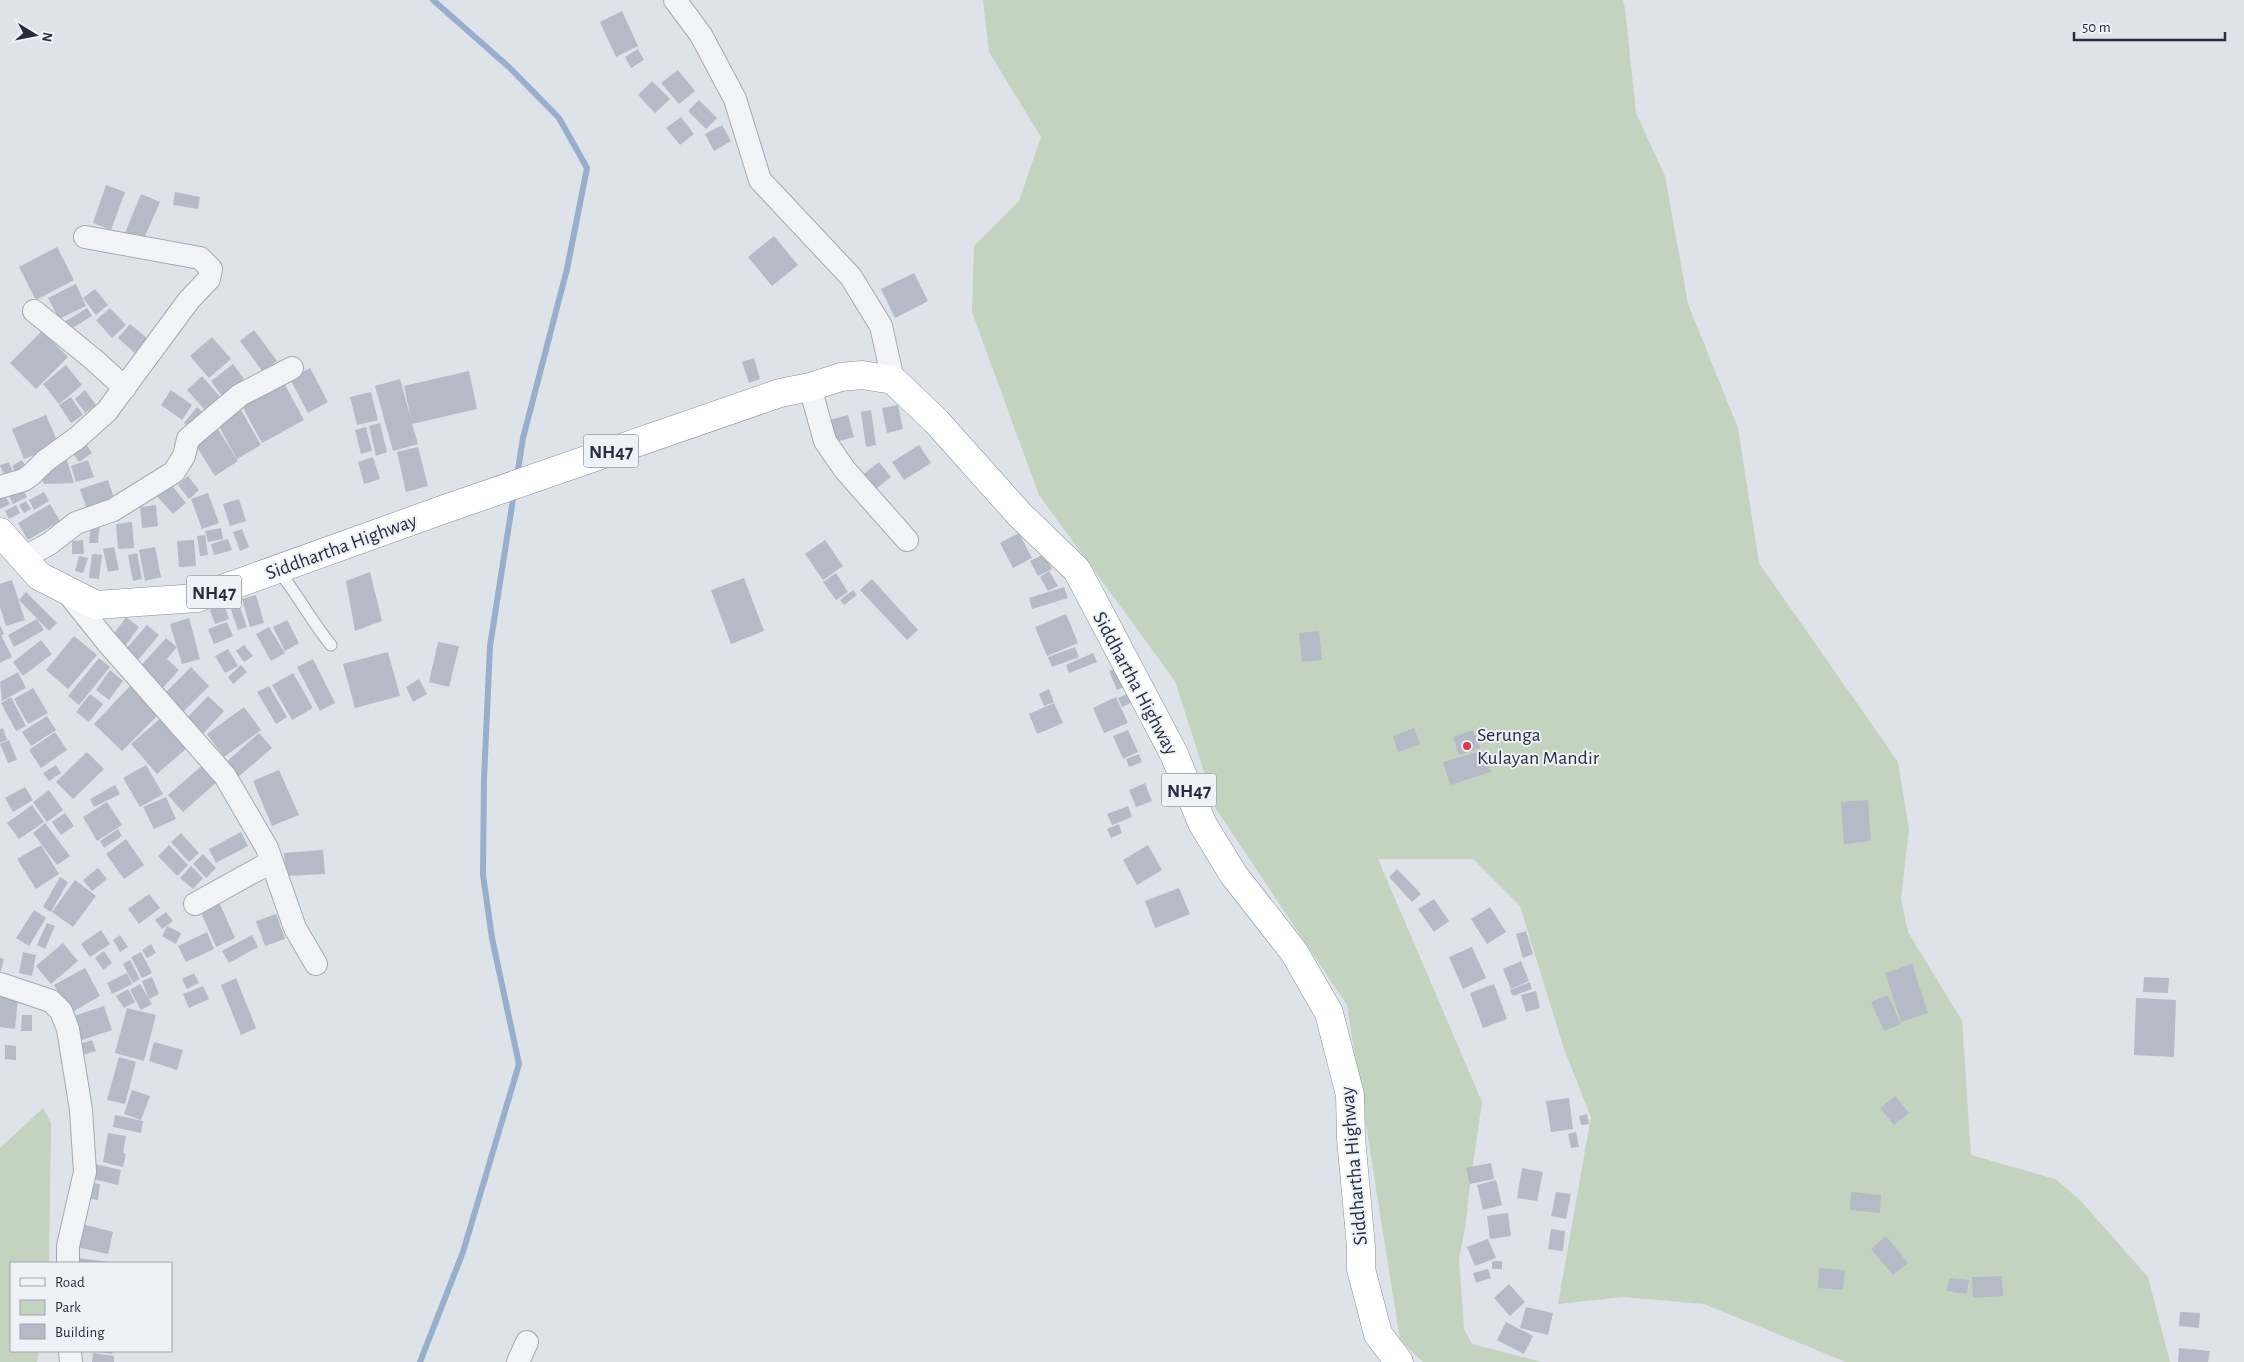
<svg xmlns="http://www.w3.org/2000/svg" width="2244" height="1362" font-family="'Alegreya Sans',sans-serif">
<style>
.green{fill:#c3d3bf}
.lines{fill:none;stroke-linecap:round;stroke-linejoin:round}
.stream{stroke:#97aecc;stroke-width:6}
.building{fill:#b5bbc6}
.lane-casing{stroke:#a3a9b3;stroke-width:13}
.street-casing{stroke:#a3a9b3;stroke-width:24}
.highway-casing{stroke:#858fa1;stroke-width:29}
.lane{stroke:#f1f3f7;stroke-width:11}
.street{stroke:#f1f3f7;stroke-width:22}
.highway{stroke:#fff;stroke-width:28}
.poi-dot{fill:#d73a4c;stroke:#eef1f6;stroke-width:2}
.labels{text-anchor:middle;stroke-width:4;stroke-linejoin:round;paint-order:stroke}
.shield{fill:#eef1f6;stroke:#626977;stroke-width:1}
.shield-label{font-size:19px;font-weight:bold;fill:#262f41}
.street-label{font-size:20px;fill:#262f41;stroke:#eef1f6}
.poi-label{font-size:20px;fill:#262f41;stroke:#eef1f6;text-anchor:start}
</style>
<rect width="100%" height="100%" fill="#dee2e9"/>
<path class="green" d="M 983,0 L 1623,0 L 1625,9 L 1636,113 L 1665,176 L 1688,304 L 1738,428 L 1759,563 L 1898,762 L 1909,829 L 1901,899 L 1908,932 L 1962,1021 L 1971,1155 L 2055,1179 L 2080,1200 L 2148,1277 L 2170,1362 L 1846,1362 L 1704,1304 L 1622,1297 L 1558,1304 L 1591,1117 L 1564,1049 L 1520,906 L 1473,859 L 1378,859 L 1482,1102 L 1470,1184 L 1465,1229 L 1459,1259 L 1464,1329 L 1472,1344 L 1542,1362 L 1423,1362 L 1400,1340 L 1347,1005 L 1216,809 L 1175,681 L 1039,495 L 972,312 L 974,246 L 1019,201 L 1041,137 L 989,52 Z
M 43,1108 L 51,1123 L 49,1263 L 11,1263 L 11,1351 L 39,1351 L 37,1362 L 0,1362 L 0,1148 Z"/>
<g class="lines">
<path class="stream" d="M 433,0 L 510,68 L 559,118 L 587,168 L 567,269 L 523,438 L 517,476
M 420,1362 L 463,1252 L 519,1064 L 492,938 L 483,875 L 484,779 L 490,646 L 514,493"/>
</g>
<path class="building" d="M 622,11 L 638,46 L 616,57 L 600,22 Z
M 638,49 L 644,60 L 631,68 L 625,57 Z
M 678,70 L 695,91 L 679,104 L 661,83 Z
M 652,81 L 670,99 L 655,113 L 638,95 Z
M 699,100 L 717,118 L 706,129 L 688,111 Z
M 681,117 L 694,134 L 680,145 L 666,128 Z
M 722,125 L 731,141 L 714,151 L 705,134 Z
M 106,185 L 125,192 L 111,230 L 93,223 Z
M 175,192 L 200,197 L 198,209 L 173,205 Z
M 141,194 L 160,202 L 143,241 L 125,233 Z
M 774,236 L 798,265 L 772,286 L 748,257 Z
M 57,247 L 74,280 L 36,300 L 19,267 Z
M 914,273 L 928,301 L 895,318 L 881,289 Z
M 76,284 L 86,306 L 59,319 L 48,298 Z
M 95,289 L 108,305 L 96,315 L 83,298 Z
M 87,308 L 92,316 L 66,332 L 61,324 Z
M 110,308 L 126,325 L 112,338 L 96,320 Z
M 130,324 L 148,339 L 136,354 L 118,338 Z
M 254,330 L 277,361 L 263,372 L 240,341 Z
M 42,331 L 68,357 L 36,389 L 10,363 Z
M 212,337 L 231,359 L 209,378 L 190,356 Z
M 754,358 L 760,379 L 749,383 L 742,362 Z
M 233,364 L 244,379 L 222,396 L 211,381 Z
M 66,365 L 82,385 L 59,404 L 43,384 Z
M 310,368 L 328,402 L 308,413 L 290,379 Z
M 469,371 L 477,409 L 412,424 L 418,444 L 393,451 L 375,386 L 400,379 L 411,419 L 404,386 Z
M 202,376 L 222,399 L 207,412 L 187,390 Z
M 284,383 L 304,420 L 262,443 L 242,406 Z
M 85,390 L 96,405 L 85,413 L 75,399 Z
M 171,390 L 192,405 L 182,420 L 161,405 Z
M 371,392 L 378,420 L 357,425 L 350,397 Z
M 71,397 L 83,415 L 71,423 L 59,405 Z
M 898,405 L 903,429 L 887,433 L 882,408 Z
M 197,407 L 206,415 L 193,431 L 184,423 Z
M 241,410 L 261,445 L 237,459 L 217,423 Z
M 871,410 L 876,445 L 866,447 L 861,412 Z
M 46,415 L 59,445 L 24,459 L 12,429 Z
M 848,415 L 854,437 L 828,444 L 822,422 Z
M 380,423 L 387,452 L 376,456 L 369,426 Z
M 216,426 L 238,461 L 215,476 L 193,441 Z
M 366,427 L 372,451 L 361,454 L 355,430 Z
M 85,442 L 92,453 L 79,462 L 71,451 Z
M 919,445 L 931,463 L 904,480 L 892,462 Z
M 418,447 L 428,486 L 406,492 L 397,452 Z
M 65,454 L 74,483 L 44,484 L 39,472 Z
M 373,457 L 380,479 L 364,484 L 358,462 Z
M 22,460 L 28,471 L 18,477 L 12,466 Z
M 88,460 L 94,477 L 76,482 L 71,466 Z
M 9,462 L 15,478 L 6,481 L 0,465 Z
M 879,462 L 891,477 L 872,492 L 860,477 Z
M 188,476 L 199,490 L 189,499 L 178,485 Z
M 108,480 L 115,501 L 87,509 L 80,489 Z
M 170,483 L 186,503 L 173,514 L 156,495 Z
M 23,490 L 27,497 L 13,504 L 9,496 Z
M 3,492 L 10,504 L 0,509 L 0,493 Z
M 44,492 L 49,501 L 34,510 L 29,500 Z
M 208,493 L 219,523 L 202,529 L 191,499 Z
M 239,499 L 246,521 L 230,526 L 223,504 Z
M 26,501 L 31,509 L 24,513 L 19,505 Z
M 50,504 L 60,521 L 28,540 L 18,523 Z
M 16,505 L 20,513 L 9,519 L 5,511 Z
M 156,505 L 158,526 L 142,528 L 140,507 Z
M 91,521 L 100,522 L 98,543 L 89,543 Z
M 132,522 L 134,548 L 118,549 L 116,524 Z
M 221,528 L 223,539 L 208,542 L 205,531 Z
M 242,529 L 249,547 L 240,551 L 233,532 Z
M 1019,533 L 1032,558 L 1013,568 L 1000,543 Z
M 205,535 L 208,555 L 200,556 L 197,536 Z
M 228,539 L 232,550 L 214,555 L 211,544 Z
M 83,540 L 84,554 L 72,554 L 72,541 Z
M 194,540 L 196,566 L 179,567 L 177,541 Z
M 825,540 L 843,566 L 823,580 L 805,554 Z
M 114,547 L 119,570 L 108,572 L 103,549 Z
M 155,547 L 161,577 L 145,581 L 139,550 Z
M 137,553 L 142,579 L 133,581 L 128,555 Z
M 92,554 L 102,555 L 99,579 L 89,578 Z
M 1044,554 L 1052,569 L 1038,576 L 1030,561 Z
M 79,556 L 88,558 L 83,573 L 75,571 Z
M 1049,571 L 1058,586 L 1048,591 L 1040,577 Z
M 370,572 L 382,621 L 355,631 L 346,581 Z
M 836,573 L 848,592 L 836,600 L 823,582 Z
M 744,578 L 764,631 L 731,644 L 711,590 Z
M 872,579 L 918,630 L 907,640 L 860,590 Z
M 12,580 L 25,620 L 6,626 L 0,607 L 0,584 Z
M 1064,587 L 1068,598 L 1032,609 L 1029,598 Z
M 853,590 L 857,595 L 844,605 L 840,600 Z
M 26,592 L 57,623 L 49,631 L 19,600 Z
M 256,595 L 264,623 L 250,627 L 242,599 Z
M 224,604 L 229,619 L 215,624 L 210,610 Z
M 239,604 L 247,627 L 238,630 L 230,607 Z
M 1066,614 L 1078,643 L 1047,656 L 1035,627 Z
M 126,617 L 139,627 L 124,648 L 111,638 Z
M 189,618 L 200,659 L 182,664 L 170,624 Z
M 37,619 L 44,630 L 14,647 L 8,635 Z
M 287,620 L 299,643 L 285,651 L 273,627 Z
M 227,622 L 233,636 L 214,644 L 208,629 Z
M 0,625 L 4,634 L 1,635 L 12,657 L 0,663 Z
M 147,625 L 159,635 L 138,660 L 126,649 Z
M 269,627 L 285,653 L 271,661 L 256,634 Z
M 1319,631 L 1322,660 L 1302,662 L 1299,633 Z
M 74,636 L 97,655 L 68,689 L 46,670 Z
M 166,638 L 177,647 L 167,659 L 179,670 L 159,692 L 138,669 Z
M 41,640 L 52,654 L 23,676 L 13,662 Z
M 438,642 L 459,646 L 449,687 L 429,682 Z
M 244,645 L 253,656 L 244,662 L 236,651 Z
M 1075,647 L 1079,657 L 1052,667 L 1048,657 Z
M 228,649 L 238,666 L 225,673 L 215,656 Z
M 388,652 L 400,696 L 355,708 L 343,664 Z
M 1093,653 L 1097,662 L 1069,673 L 1066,665 Z
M 99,658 L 110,667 L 79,705 L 68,696 Z
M 313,659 L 335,703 L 320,711 L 297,667 Z
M 241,665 L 247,672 L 233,684 L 228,677 Z
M 1121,666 L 1129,685 L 1117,690 L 1109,671 Z
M 191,667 L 209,686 L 180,715 L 162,696 Z
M 110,670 L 123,681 L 109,700 L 96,690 Z
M 18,672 L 26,688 L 2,701 L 0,682 Z
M 293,673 L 313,708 L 292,720 L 272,685 Z
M 419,679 L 427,694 L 413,702 L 406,687 Z
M 130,686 L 159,714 L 122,751 L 94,724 Z
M 269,686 L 287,717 L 276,724 L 257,692 Z
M 33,688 L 48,713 L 28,724 L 14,699 Z
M 1049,689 L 1054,702 L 1044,706 L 1039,694 Z
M 1133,691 L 1137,700 L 1122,707 L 1118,698 Z
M 90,694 L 103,704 L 89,722 L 76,712 Z
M 208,696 L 224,711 L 202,735 L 186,719 Z
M 11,697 L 26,726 L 16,731 L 1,703 Z
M 1116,697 L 1128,723 L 1104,733 L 1093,708 Z
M 1054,703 L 1063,723 L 1037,734 L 1029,714 Z
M 244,707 L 261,730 L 224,757 L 207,734 Z
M 47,716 L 56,730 L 31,746 L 22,732 Z
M 162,717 L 188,747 L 157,774 L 131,744 Z
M 3,728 L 7,740 L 0,743 L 0,729 Z
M 1414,728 L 1420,744 L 1398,752 L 1393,736 Z
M 1128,730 L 1138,752 L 1123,759 L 1113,736 Z
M 1473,730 L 1480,748 L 1459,755 L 1453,737 Z
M 55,732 L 67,750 L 41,768 L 29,750 Z
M 259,733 L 272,748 L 237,778 L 224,764 Z
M 9,740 L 17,760 L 8,763 L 0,744 Z
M 1484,750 L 1491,772 L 1450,785 L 1443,762 Z
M 87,752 L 104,769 L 73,799 L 56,782 Z
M 1139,754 L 1142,762 L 1129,767 L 1126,759 Z
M 204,764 L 219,780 L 183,812 L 168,795 Z
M 56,765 L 61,773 L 49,781 L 43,773 Z
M 146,765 L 163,794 L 140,807 L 123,778 Z
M 279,770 L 299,815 L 272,826 L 253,781 Z
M 1145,783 L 1152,801 L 1136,807 L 1129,790 Z
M 115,785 L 120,794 L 94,807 L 90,799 Z
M 25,787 L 33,800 L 13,812 L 5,798 Z
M 49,790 L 63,810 L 47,822 L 33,802 Z
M 166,797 L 176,819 L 154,829 L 143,807 Z
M 1868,800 L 1871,841 L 1844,844 L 1841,802 Z
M 107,802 L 122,825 L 97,841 L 83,817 Z
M 32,805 L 44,822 L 19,839 L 7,823 Z
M 1128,806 L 1132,817 L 1112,825 L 1107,814 Z
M 65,813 L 74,826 L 61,835 L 52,822 Z
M 45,823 L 70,856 L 57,865 L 33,833 Z
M 1119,824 L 1122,833 L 1111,838 L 1107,829 Z
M 118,829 L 122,836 L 104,848 L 100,841 Z
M 241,832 L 248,846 L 216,863 L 209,849 Z
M 181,833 L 199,853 L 189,862 L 171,842 Z
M 126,839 L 144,865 L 124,879 L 106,854 Z
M 41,845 L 59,874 L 36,889 L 17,859 Z
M 169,845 L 188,865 L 177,876 L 158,856 Z
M 1148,845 L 1162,870 L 1137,885 L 1123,860 Z
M 323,850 L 325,874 L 286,876 L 284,853 Z
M 203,854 L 216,868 L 206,878 L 193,864 Z
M 191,866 L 203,878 L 193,889 L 180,878 Z
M 98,868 L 107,879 L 92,891 L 83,880 Z
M 1397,869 L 1421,894 L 1412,902 L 1389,877 Z
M 60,877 L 68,882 L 51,912 L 43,907 Z
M 75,880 L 96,896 L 73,927 L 52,912 Z
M 1179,888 L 1190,914 L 1155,928 L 1145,901 Z
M 149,894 L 160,908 L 139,924 L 128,909 Z
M 1434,899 L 1449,921 L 1434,932 L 1418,909 Z
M 219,902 L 235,938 L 216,947 L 200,910 Z
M 1490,907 L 1506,932 L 1487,944 L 1471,919 Z
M 34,910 L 46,918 L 29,946 L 16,938 Z
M 166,912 L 173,921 L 162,929 L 155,920 Z
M 276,914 L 285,939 L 265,946 L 256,921 Z
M 47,923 L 55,926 L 45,949 L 37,945 Z
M 167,926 L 181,933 L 176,944 L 162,936 Z
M 101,930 L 110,944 L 90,957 L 81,944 Z
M 1526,931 L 1533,954 L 1523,958 L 1516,934 Z
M 207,932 L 214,949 L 186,962 L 178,946 Z
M 120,935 L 128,947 L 120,952 L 113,940 Z
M 252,935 L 258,947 L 229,963 L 222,951 Z
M 63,943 L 78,961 L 51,984 L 36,966 Z
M 151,944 L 156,953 L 147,958 L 142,950 Z
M 1472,947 L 1486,978 L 1463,989 L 1449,957 Z
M 104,951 L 112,963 L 103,970 L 95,958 Z
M 23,952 L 36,955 L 32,976 L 19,973 Z
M 141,952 L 152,973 L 142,978 L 131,957 Z
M 0,958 L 4,959 L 1,971 L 0,971 Z
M 130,960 L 140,979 L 133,983 L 123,964 Z
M 1521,961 L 1529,981 L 1511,989 L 1503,969 Z
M 1912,964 L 1928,1013 L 1901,1022 L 1885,973 Z
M 85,968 L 100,996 L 69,1014 L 54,985 Z
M 127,973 L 132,984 L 112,994 L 107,983 Z
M 194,973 L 199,983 L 187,989 L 182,979 Z
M 152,977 L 159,994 L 149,999 L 142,981 Z
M 2144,977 L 2169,978 L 2168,993 L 2143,992 Z
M 236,978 L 256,1028 L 241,1035 L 221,985 Z
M 1530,982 L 1532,989 L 1513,996 L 1510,990 Z
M 140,984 L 152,1004 L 141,1010 L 130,990 Z
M 1494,984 L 1507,1019 L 1483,1028 L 1470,993 Z
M 203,986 L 209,999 L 189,1008 L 183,994 Z
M 128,989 L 135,1002 L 124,1008 L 116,996 Z
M 1536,991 L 1540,1008 L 1526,1012 L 1521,995 Z
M 0,995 L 18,997 L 15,1029 L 0,1027 Z
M 1888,995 L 1901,1024 L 1884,1031 L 1871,1002 Z
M 2136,998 L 2176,1000 L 2174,1057 L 2134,1055 Z
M 104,1006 L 112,1030 L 79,1041 L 71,1017 Z
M 127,1008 L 156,1015 L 144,1061 L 115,1053 Z
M 22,1015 L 32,1015 L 32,1031 L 21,1031 Z
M 92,1040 L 96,1051 L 83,1055 L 80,1044 Z
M 154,1042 L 183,1050 L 177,1070 L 149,1061 Z
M 5,1045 L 16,1046 L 16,1060 L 5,1059 Z
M 119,1057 L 136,1062 L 125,1104 L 107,1100 Z
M 132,1090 L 150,1096 L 141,1120 L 124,1114 Z
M 1895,1096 L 1909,1113 L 1894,1125 L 1880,1108 Z
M 1569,1098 L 1573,1129 L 1551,1132 L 1546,1101 Z
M 1587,1114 L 1589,1124 L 1581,1125 L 1579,1116 Z
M 115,1115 L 143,1121 L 141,1133 L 113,1127 Z
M 1576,1132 L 1579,1147 L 1571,1148 L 1568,1134 Z
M 108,1133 L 126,1136 L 123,1153 L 126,1154 L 123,1167 L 103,1162 Z
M 1491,1163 L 1494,1179 L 1470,1184 L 1466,1168 Z
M 95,1164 L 121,1170 L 118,1185 L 92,1179 Z
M 1522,1168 L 1543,1172 L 1537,1201 L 1517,1198 Z
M 1496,1180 L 1502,1205 L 1483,1210 L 1477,1185 Z
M 88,1182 L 100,1184 L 98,1200 L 85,1198 Z
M 1556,1192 L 1571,1194 L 1566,1219 L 1551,1216 Z
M 1851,1192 L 1881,1195 L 1880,1213 L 1850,1210 Z
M 1508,1213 L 1511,1236 L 1490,1239 L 1487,1216 Z
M 78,1223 L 113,1232 L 108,1254 L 72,1246 Z
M 1551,1229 L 1565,1231 L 1563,1251 L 1548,1249 Z
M 1886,1236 L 1908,1263 L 1893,1275 L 1871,1249 Z
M 1488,1239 L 1496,1258 L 1475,1266 L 1467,1247 Z
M 77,1258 L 110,1262 L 110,1263 L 77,1263 Z
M 1492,1261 L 1502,1261 L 1502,1269 L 1492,1269 Z
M 1819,1268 L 1845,1270 L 1843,1290 L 1818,1288 Z
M 1488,1269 L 1491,1278 L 1476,1283 L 1473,1273 Z
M 2002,1276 L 2003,1296 L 1973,1298 L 1972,1277 Z
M 1949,1278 L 1969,1280 L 1967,1294 L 1947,1291 Z
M 1509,1284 L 1525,1302 L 1510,1316 L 1494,1298 Z
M 1526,1307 L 1553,1313 L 1548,1335 L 1520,1328 Z
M 2180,1312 L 2200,1313 L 2199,1328 L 2179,1326 Z
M 1506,1322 L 1533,1336 L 1524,1354 L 1497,1340 Z
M 2179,1348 L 2210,1351 L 2208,1362 L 2178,1362 Z
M 93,1351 L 112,1351 L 112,1354 Z
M 93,1353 L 114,1356 L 114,1362 L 92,1362 Z"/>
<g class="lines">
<g class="lane-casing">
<path id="lane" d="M 277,569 C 297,593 311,621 331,645"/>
</g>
<g class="street-casing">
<path id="street" d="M 675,0 L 701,35 L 735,99 L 760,180 L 851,277 L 881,326 L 893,380
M 34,311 L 93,359 L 125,388
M 810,387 L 825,441 L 845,470 L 907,540
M 0,487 L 24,480 L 32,474 L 45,461 L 77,438 L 107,411 L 189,300 L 209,279 L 211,269 L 200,258 L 85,237
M 23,558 L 49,544 L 76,523 L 113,510 L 174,472 L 184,456 L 188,439 L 240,395 L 292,368
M 67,592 L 107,642 L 225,776 L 267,848 L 295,928 L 316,964
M 195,904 L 271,862
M 0,984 L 51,1001 L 61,1011 L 68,1029 L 81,1110 L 85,1172 L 68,1246 L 68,1263
M 70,1351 L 71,1362
M 518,1362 L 527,1342"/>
</g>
<g class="highway-casing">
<path id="highway" d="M 0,532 L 39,576 L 96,605 L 197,598 L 442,510 L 780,393 L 810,387 L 841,377 L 862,375 L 893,380 L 936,421 L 1020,515 L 1077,570 L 1174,754 L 1202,823 L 1233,874 L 1294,952 L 1329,1013 L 1350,1095 L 1351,1138 L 1361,1247 L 1361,1269 L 1378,1334 L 1399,1362"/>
</g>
<use href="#lane" class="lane"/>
<use href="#street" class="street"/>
<use href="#highway" class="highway"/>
</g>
<circle class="poi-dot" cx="1467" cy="746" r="5"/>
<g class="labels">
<g class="shield">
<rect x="583.5" y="434.5" width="55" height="33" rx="4"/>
<rect x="186.5" y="575.5" width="55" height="33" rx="4"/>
<rect x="1161.5" y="773.5" width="55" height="33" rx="4"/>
</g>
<g class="shield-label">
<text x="611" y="458">NH47</text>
<text x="214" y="599">NH47</text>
<text x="1189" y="797">NH47</text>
</g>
<g class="street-label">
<text transform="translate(341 546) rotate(-20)" y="7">Siddhartha Highway</text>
<text transform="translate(1136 683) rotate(62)" y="7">Siddhartha Highway</text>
<text transform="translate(1353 1166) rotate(-95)" y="7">Siddhartha Highway</text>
</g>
<g class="poi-label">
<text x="1477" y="741">Serunga<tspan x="1477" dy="23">Kulayan Mandir</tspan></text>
</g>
</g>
<rect x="10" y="1262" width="162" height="90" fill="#eef1f6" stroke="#9ea3ae"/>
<rect x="20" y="1278" width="25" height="8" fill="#f1f3f7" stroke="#9ea3ae"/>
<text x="55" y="1287" font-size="15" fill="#262f41">Road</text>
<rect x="20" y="1300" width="25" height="15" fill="#c3d3bf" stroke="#9ea3ae"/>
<text x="55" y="1312" font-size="15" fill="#262f41">Park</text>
<rect x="20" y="1324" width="25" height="15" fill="#b5bbc6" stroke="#9ea3ae"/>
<text x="55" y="1337" font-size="15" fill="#262f41">Building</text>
<g transform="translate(35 35) rotate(100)" stroke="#eef1f6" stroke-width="4" paint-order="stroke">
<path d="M0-4L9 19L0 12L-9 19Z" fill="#262f41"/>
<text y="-8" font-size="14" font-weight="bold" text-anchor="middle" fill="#262f41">N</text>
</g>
<path d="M2074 32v8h151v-8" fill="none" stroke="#262f41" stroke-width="2.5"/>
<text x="2082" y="32" font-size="15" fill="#262f41" stroke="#eef1f6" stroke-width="4" paint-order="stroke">50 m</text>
</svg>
